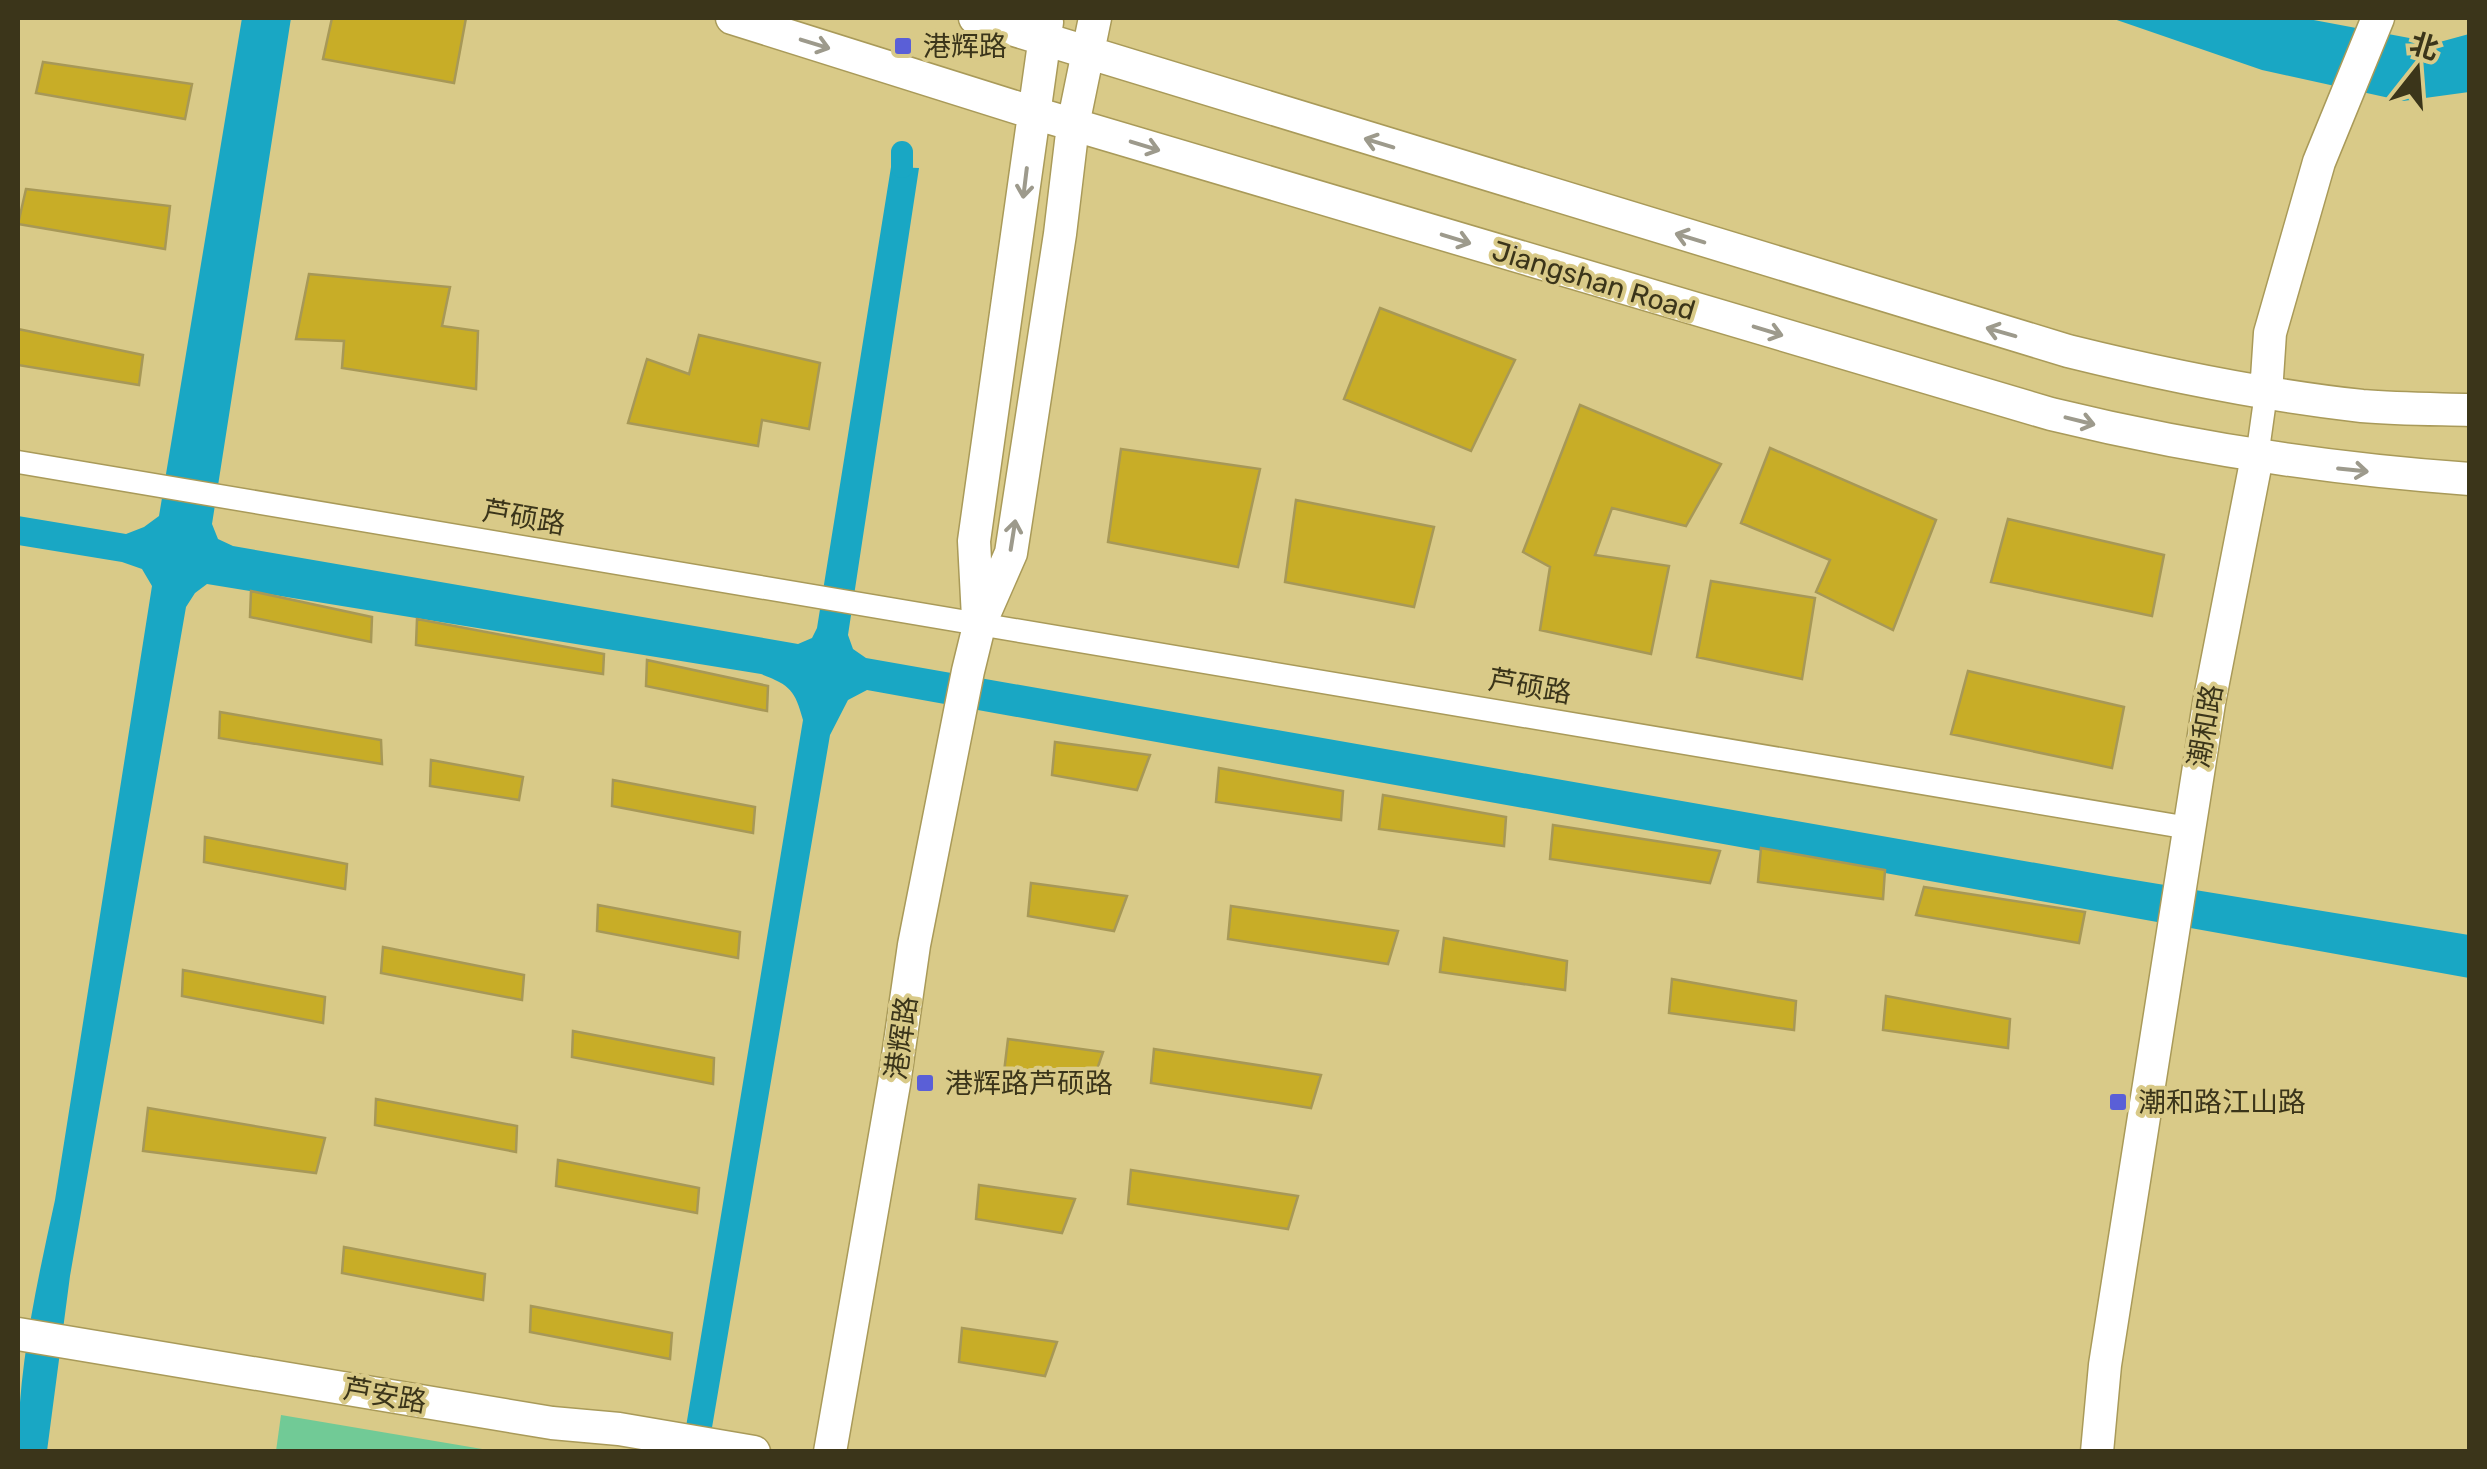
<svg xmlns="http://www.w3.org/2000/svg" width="2487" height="1469" font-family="Rubik,'Noto Sans SC',sans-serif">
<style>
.green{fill:#71ca96}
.water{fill:#19a7c4}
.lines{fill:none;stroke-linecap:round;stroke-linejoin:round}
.canal{stroke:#19a7c4;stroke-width:22}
.building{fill:#c8ad27;stroke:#a79857;stroke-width:2.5}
.street-casing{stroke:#a99a59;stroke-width:25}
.secondary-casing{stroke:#a99a59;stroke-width:35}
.street{stroke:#fff;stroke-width:22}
.secondary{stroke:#fff;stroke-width:32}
.oneway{stroke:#9d9a8c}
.poi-dot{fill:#5a5fd7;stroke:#d9ca88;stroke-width:4}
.labels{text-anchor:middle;stroke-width:8;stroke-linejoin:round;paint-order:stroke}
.poi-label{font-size:28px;fill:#3b351a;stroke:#d9ca88;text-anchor:start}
.street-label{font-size:28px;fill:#3b351a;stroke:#d9ca88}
</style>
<rect width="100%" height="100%" fill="#d9ca88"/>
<path class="green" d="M 281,1415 L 494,1451 L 276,1451 Z"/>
<path class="water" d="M 242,18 L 291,18 L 212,524 L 218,539 L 233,546 L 798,644 L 812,638 L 817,628 L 891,167 L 919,168 L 848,635 L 853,649 L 866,658 L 2110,876 L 2469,935 L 2469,978 L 867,690 L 848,700 L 830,735 L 708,1451 L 682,1451 L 803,720 C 795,690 790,685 761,674 L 207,584 L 195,593 L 186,607 L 70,1276 L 47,1451 L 18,1451 C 18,1367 37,1283 55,1200 L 152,586 L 142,569 L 122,562 L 18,545 L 18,516 L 126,534 L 144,527 L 159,516 Z
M 2111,18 L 2303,18 L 2436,43 L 2469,34 L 2469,92 L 2403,101 L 2262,70 Z"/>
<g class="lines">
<path class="canal" d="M 902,152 L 902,167"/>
</g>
<path class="building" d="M 332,18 L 466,18 L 454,83 L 323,59 Z
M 43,62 L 192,84 L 185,119 L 36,93 Z
M 26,189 L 170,206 L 165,249 L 18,224 Z
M 309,274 L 450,287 L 442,326 L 478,331 L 476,389 L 342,368 L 344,341 L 296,339 Z
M 1380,308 L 1515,360 L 1471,451 L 1344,399 Z
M 18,329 L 143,355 L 139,385 L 18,365 Z
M 699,335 L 820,363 L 809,429 L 762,420 L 758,446 L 628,423 L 647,359 L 689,374 Z
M 1580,405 L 1721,464 L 1686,526 L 1612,508 L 1595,555 L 1669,566 L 1651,654 L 1540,630 L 1550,567 L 1523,552 Z
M 1770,448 L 1936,520 L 1893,630 L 1816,592 L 1830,560 L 1741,523 Z
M 1121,449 L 1260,469 L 1238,567 L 1108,542 Z
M 1296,500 L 1434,527 L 1414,607 L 1285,582 Z
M 2008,519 L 2164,555 L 2152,616 L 1991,582 Z
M 1711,581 L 1815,598 L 1802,679 L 1697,657 Z
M 251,591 L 372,617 L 371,642 L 250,617 Z
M 417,619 L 604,654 L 603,674 L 416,645 Z
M 647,660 L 768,686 L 767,711 L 646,686 Z
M 1968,671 L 2124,707 L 2112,768 L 1951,734 Z
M 220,712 L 381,740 L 382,764 L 219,738 Z
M 1055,742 L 1150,755 L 1137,790 L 1052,775 Z
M 431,760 L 523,777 L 519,800 L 430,786 Z
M 1219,768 L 1343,791 L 1341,820 L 1216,802 Z
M 613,780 L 755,807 L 753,833 L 612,806 Z
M 1383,795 L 1506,817 L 1504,846 L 1379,829 Z
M 1553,825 L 1720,851 L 1710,883 L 1550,859 Z
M 205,837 L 347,864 L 345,889 L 204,862 Z
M 1761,848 L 1885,870 L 1883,899 L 1758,882 Z
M 1031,883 L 1127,896 L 1114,931 L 1028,916 Z
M 1924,887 L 2085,912 L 2079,943 L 1916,915 Z
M 598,905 L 740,932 L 738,958 L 597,931 Z
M 1231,906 L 1398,931 L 1388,964 L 1228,939 Z
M 1444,938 L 1567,961 L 1565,990 L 1440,972 Z
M 383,947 L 524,975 L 522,1000 L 381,973 Z
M 183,970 L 325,997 L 323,1023 L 182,996 Z
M 1672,979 L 1796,1001 L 1794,1030 L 1669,1013 Z
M 1886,996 L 2010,1019 L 2008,1048 L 1883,1030 Z
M 573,1031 L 714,1058 L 713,1084 L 572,1057 Z
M 1008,1039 L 1103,1052 L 1091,1087 L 1004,1072 Z
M 1154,1049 L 1321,1075 L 1311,1108 L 1151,1083 Z
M 376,1099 L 517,1126 L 516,1152 L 375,1125 Z
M 148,1108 L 325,1138 L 316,1173 L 143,1151 Z
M 558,1160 L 699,1188 L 697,1213 L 556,1186 Z
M 1131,1170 L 1298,1196 L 1288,1229 L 1128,1204 Z
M 979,1185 L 1075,1199 L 1062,1233 L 976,1219 Z
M 344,1247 L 485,1274 L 483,1300 L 342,1273 Z
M 531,1306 L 672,1333 L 670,1359 L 530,1332 Z
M 962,1328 L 1057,1342 L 1045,1376 L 959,1362 Z"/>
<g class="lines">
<g class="street-casing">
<path id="street" d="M 2257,457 L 2266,393
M 18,462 L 2189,828"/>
</g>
<g class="secondary-casing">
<path id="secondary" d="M 732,18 L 1034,113 L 2051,414 C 2190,448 2327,469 2470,479
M 975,18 L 2068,351 C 2165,375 2262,395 2362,406 C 2397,409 2434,409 2470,410
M 2266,393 L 2270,333 L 2319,162 L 2378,18
M 978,618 L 974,541 L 1047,22
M 18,1334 L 552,1423 L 619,1429 L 754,1452
M 830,1452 L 894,1084 L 914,945 L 968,671 L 979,626 L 1011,553 L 1060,234 L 1073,125 L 1095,18
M 2097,1452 L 2105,1365 L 2209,703 L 2257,457"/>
</g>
<use href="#street" class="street"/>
<use href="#secondary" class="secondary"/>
</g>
<defs><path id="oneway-shaft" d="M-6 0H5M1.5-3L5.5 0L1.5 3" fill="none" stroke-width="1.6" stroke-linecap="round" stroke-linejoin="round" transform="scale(2.5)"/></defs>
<g class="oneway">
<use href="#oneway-shaft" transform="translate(815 44) rotate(17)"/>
<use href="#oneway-shaft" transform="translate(1379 143) rotate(-163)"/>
<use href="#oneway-shaft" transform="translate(1145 146) rotate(17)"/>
<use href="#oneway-shaft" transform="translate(1025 183) rotate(97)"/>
<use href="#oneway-shaft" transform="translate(1690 238) rotate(-163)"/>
<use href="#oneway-shaft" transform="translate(1456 239) rotate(17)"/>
<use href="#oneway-shaft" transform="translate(1768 331) rotate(17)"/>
<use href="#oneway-shaft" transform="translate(2001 332) rotate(-164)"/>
<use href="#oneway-shaft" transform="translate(2080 421) rotate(14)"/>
<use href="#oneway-shaft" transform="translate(2353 470) rotate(6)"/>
<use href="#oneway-shaft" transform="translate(1013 535) rotate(-81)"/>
</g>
<g class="poi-dot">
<rect x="893" y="36" width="20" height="20" rx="5"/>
<rect x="915" y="1073" width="20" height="20" rx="5"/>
<rect x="2108" y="1092" width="20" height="20" rx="5"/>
</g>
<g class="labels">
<g class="poi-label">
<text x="923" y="56">港辉路</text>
<text x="945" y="1093">港辉路芦硕路</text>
<text x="2138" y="1112">潮和路江山路</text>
</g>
<g class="street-label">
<text transform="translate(1594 280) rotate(17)" y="10">Jiangshan Road</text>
<text transform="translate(524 517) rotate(10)" y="10">芦硕路</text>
<text transform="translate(1530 686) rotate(10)" y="10">芦硕路</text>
<text transform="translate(2205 726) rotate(-80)" y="10">潮和路</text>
<text transform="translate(901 1038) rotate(-82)" y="10">港辉路</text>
<text transform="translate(385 1395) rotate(10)" y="10">芦安路</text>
</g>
</g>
<rect width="2487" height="1469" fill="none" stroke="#3b351a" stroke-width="40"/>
<g transform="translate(2417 70) rotate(17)" stroke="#d9ca88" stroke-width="8" paint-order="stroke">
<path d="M0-8L18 38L0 25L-18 38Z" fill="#3b351a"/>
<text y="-15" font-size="28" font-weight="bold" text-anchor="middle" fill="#3b351a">北</text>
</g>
</svg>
